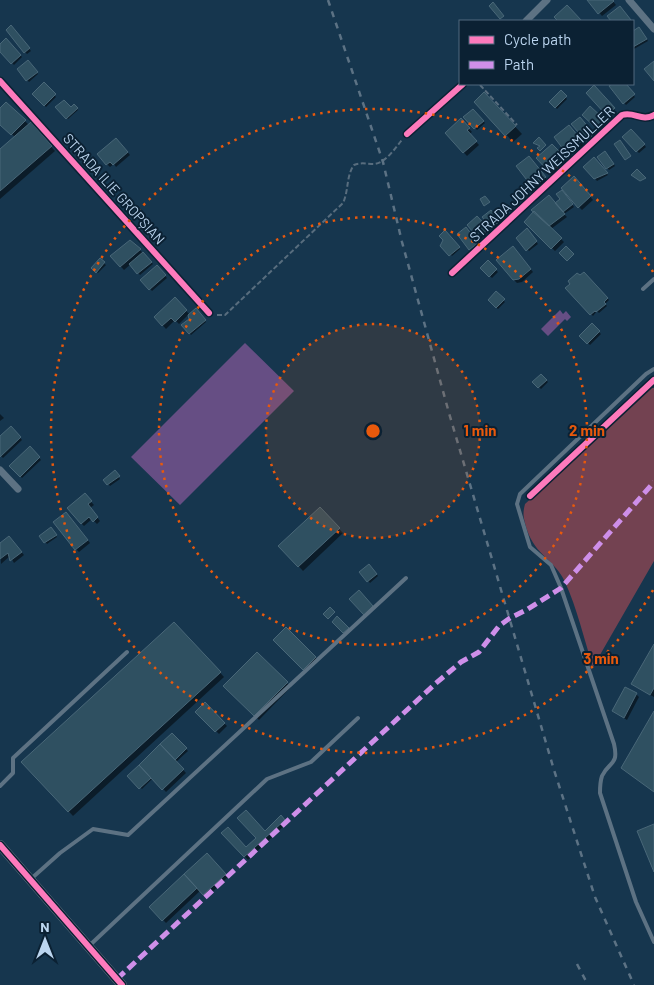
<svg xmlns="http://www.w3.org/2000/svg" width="654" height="985" font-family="Barlow,sans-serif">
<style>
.green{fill:#734251}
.water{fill:#664e84}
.shadow{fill:#0007}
.building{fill:#2f5061;stroke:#496778}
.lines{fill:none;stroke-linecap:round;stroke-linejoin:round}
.path{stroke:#586d7e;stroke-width:2;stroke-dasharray:5 2.5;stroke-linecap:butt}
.lane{stroke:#5d7283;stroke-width:4}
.street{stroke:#5d7283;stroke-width:7}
.secondary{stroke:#5d7283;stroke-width:10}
.rail{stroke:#5c7284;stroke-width:2.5;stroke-dasharray:6 6;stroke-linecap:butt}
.quiet{stroke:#ce8fe9;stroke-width:5;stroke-dasharray:10 5;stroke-linecap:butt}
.cycleway-casing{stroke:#0b2133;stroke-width:9}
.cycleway{stroke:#fd7abc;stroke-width:6}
.ring{fill:none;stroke:#e8590c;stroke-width:2.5;stroke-dasharray:2.5 5}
.labels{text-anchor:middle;stroke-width:4;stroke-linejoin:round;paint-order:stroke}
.street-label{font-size:14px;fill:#bbd5ef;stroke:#0b2133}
.centre{fill:#e8590c;stroke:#0b2133;stroke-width:2.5}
.ring-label{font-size:15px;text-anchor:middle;font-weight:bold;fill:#e8590c;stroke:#0b2133;stroke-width:4;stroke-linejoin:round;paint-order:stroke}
</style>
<rect width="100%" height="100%" fill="#16364e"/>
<path class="green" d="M 651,388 L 654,388 L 654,561 L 593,667 C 584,639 577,608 565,582 C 555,560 536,556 527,530 C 524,519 522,515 525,504 Z"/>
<path class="water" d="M 560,310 L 563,314 L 566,311 L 571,317 L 567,321 L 565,319 L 548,336 L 541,329 Z
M 245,343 L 294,391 L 180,505 L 131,457 Z"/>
<path class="shadow" d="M 589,0 L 612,0 L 616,5 L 602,16 Z
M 11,27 L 31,51 L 27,54 L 25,52 Z
M 639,28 L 648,41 L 634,49 L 633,48 L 633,32 Z
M 6,40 L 22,57 L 14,65 L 0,50 L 0,46 Z
M 28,62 L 38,74 L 29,82 L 18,69 Z
M 44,84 L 56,97 L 46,107 L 33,94 Z
M 614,84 L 624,84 L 635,97 L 626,105 L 610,87 Z
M 594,87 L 615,110 L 609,116 L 587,93 Z
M 561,92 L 567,99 L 557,109 L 551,102 Z
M 491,101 L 522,134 L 513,142 L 475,102 Z
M 6,103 L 29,125 L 35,128 L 55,151 L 0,199 L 0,151 L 15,137 L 0,123 L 0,109 Z
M 74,106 L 78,110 L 68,119 L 57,107 L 71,109 Z
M 590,108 L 605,122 L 598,128 L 584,115 Z
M 473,110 L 485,123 L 477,130 L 465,117 Z
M 580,119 L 595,137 L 588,142 L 573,125 Z
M 461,120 L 472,132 L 469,134 L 479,145 L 467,156 L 446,133 Z
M 572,129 L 584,145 L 570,155 L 555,137 Z
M 631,130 L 646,147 L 639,153 L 624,137 Z
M 119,142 L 130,155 L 116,167 L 114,164 L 110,167 L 107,164 Z
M 552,146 L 568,162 L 554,175 L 538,159 Z
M 606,154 L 615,166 L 609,170 L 599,157 Z
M 594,159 L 608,175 L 597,181 L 585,167 Z
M 532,160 L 548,181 L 537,190 L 534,187 Z
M 577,181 L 593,200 L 582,210 L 579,207 Z
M 563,193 L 574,207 L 564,214 L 567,217 L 551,229 L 564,242 L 555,251 L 525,222 L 535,212 L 555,204 L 561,199 Z
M 493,214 L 501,224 L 493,229 L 492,228 Z
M 477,217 L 489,231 L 481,239 L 468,225 Z
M 526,230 L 538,244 L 529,251 L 517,238 Z
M 445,232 L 460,249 L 452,256 L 442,245 Z
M 130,241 L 143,253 L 153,264 L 140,275 L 131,264 L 124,270 L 111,256 Z
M 516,251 L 533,272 L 522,282 L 517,283 L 514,280 Z
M 100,260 L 106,265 L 98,273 L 92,268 Z
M 488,262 L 498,272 L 492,278 L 482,268 Z
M 157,267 L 167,278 L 152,291 L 142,280 Z
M 584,273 L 609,300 L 605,304 L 607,306 L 599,313 L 597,311 L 593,316 L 567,288 Z
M 496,293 L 505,302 L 498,309 L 489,300 Z
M 175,299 L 190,315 L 196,310 L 206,322 L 191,335 L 183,326 L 190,319 L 189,314 L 179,324 L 175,320 L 166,329 L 155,317 Z
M 592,325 L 601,334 L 590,345 L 581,336 Z
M 541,375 L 548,382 L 541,389 L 534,382 Z
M 0,414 L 4,418 L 0,421 Z
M 11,428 L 22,440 L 3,458 L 0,455 L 0,438 Z
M 30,448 L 41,460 L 22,478 L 11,466 Z
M 117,474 L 120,479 L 110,486 L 105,480 Z
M 85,495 L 94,505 L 90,508 L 100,521 L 97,524 L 92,519 L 84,526 L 81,523 Z
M 320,509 L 343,533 L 303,571 L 280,546 Z
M 69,516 L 90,543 L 79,552 L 76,549 Z
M 53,530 L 57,537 L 47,544 L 41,536 Z
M 12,541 L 24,555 L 14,563 L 10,556 L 1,564 L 0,545 Z
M 369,565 L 378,576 L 370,583 L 361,572 Z
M 174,623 L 224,677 L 73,816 L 23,762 Z
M 286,628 L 318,660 L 306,672 L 275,640 Z
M 654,646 L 654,697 L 636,687 Z
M 257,653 L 291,687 L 259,720 L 225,686 Z
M 636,694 L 639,697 L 627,720 L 613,711 Z
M 205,704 L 227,726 L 219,734 L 197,712 Z
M 172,735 L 188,751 L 176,762 L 186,773 L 166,792 L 153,778 L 142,789 L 129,776 Z
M 281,817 L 287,823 L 248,860 L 223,833 L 246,849 Z
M 207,855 L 228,877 L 207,897 L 201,890 L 166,923 L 151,907 Z"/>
<path class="building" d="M 587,0 L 613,0 L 614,1 L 598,14 Z
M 493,2 L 504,16 L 500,19 L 489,6 Z
M 567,5 L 582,21 L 558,21 L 554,17 Z
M 620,6 L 631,20 L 629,21 L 611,21 L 607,16 Z
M 11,25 L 30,48 L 24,53 L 6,30 Z
M 639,27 L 647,39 L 633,47 L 633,31 Z
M 6,38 L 21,55 L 11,64 L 0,52 L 0,44 Z
M 28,60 L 38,72 L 26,81 L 17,69 Z
M 654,61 L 654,81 L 644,69 Z
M 44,82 L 56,94 L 44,106 L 32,94 Z
M 612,84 L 626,84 L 635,94 L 623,104 L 609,86 Z
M 594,85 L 615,108 L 606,115 L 586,93 Z
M 561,90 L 567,96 L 555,108 L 549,102 Z
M 484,92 L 516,126 L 505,136 L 474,102 Z
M 64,100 L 71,107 L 74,104 L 78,108 L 66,119 L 55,107 Z
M 6,102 L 26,120 L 11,135 L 0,125 L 0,108 Z
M 590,106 L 604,119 L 596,128 L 582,115 Z
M 473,109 L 484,121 L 474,129 L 463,117 Z
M 580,117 L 594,134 L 586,141 L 571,124 Z
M 461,118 L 470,128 L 467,130 L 477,141 L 463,153 L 445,133 Z
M 31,122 L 52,146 L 0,191 L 0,149 Z
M 569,125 L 582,141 L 566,153 L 554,137 Z
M 631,129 L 645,144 L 636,152 L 622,137 Z
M 539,137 L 546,145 L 540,151 L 537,148 L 540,146 L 533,143 Z
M 116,138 L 128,152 L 113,165 L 110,162 L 106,165 L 97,154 Z
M 620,140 L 631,156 L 625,160 L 614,144 Z
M 552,144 L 566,158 L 550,173 L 536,158 Z
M 605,151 L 614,164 L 606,169 L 597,157 Z
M 529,156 L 546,177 L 533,188 L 516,166 Z
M 594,157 L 608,173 L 594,179 L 583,167 Z
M 637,169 L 646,178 L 640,181 L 631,175 Z
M 574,176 L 591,196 L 578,208 L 561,188 Z
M 562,190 L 573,204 L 563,212 L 555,203 L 560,199 L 556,194 Z
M 549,195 L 565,214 L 549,226 L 531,210 Z
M 485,196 L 490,202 L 484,206 L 480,199 Z
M 491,210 L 500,221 L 491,228 L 482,217 Z
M 534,211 L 562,238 L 551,249 L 524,222 Z
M 477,216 L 489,229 L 478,238 L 467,225 Z
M 466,227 L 478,243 L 469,250 L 457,234 Z
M 527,228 L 537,241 L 526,251 L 516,238 Z
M 445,230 L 460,247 L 449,256 L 440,246 L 443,240 L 439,236 Z
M 130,240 L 141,249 L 120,267 L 110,256 Z
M 513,246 L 531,269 L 519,279 L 513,280 L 496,260 Z
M 566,246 L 574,254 L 567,261 L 559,253 Z
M 143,252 L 152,262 L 137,274 L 129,264 Z
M 100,258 L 105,262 L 96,273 L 91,268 Z
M 488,260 L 497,269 L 489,277 L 480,268 Z
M 157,265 L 166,275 L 149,290 L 140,280 Z
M 584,272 L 608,298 L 604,302 L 606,304 L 596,312 L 595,311 L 590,315 L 565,288 L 570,284 L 568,281 L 577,273 L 580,275 Z
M 496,291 L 505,299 L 496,308 L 488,300 Z
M 175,297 L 187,310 L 175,322 L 171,318 L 162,326 L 154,317 Z
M 196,308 L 206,320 L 189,334 L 181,325 L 189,319 L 188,315 Z
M 592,323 L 600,331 L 587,344 L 579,336 Z
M 541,374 L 547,380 L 538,388 L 532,382 Z
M 11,426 L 21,437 L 0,457 L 0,436 Z
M 30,446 L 40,457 L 20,477 L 9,466 Z
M 115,470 L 120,476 L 107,485 L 103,480 Z
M 85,493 L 92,501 L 88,504 L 98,517 L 93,522 L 89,517 L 81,524 L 67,508 Z
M 320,507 L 340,528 L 298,567 L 278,546 Z
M 66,512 L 88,540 L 75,550 L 53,522 Z
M 51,527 L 57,535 L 44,543 L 39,536 Z
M 9,536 L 22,552 L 10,561 L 8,553 L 0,559 L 0,543 Z
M 369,564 L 377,574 L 367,582 L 359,572 Z
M 359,590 L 373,606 L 364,615 L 349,599 Z
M 330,607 L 335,612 L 328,619 L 323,614 Z
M 337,616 L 349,628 L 343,633 L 332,622 Z
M 174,622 L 221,672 L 68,812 L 21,762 Z
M 286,627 L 316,657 L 303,670 L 273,640 Z
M 654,644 L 654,688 L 650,695 L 631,684 Z
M 257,652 L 288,682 L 254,716 L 223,686 Z
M 625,687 L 637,693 L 624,718 L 612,711 Z
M 205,702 L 225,723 L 215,732 L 195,712 Z
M 654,711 L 654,792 L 621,768 Z
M 172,733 L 187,748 L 175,760 L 160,744 Z
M 160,744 L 184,769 L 162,790 L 139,765 Z
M 139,765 L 151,778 L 139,789 L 127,776 Z
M 246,810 L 265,831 L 281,815 L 285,820 L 244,857 L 221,833 L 228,827 L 246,847 L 256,838 L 237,818 Z
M 654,824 L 654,872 L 637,831 Z
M 207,853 L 226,874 L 203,895 L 184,874 Z
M 184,874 L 197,888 L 162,921 L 149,907 Z"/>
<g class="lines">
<path class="path" d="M 480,85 L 517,125
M 217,315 L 225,315 L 343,203 C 349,190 346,176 354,165 C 361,162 367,164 374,164 C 386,163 395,148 402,140"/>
<path class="lane" d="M 643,289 L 654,279
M 654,369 L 646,374 L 520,494 L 517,504 L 530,547 L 551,565 L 561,588 L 614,744 C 619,766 609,761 602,776 C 600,782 600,787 600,793 L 636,902 L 654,942
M 0,786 L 13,773 L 13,758 L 127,652
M 32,878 L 60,853 L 93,829 L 128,835 L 406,578
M 90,945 L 267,779 L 311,762 L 358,718"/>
<path class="street" d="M 629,0 L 654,29
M 526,21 L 547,0
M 0,81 L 209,313
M 407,134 L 463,84
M 452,273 L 622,115 C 634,111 642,122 654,115
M 0,470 L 18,489"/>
<path class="secondary" d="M 0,845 L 122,985"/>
<path class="rail" d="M 328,0 L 383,162 L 402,242 L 449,413 L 554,770 L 595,897 L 634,985
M 577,964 L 588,985"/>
<path class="quiet" d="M 117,979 L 435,684 L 461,662 L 479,652 L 499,626 L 510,618 L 528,609 L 561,588 L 654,482"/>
<g class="cycleway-casing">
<path id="cycleway" d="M 0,81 L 209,313
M 407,134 L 463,84
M 452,273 L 622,115 C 634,111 642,122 654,115
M 530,496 L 654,380
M 0,845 L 122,985"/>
</g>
<use href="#cycleway" class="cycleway"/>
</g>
<circle cx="373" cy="431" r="107" fill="#e8590c" fill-opacity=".12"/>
<g class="ring">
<circle cx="373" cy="431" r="107"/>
<circle cx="373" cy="431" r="214"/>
<path d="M653 590A322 322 0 1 1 653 272"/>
</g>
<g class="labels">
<g class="street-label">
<text transform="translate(542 174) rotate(-43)" y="5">STRADA JOHNY WEISSMULLER</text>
<text transform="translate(114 189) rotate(48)" y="5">STRADA ILIE GROPȘIAN</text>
</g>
</g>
<circle cx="373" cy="431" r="8" class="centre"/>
<g class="ring-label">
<text x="480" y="436">1 min</text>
<text x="587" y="436">2 min</text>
<text x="601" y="664">3 min</text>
</g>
<rect x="459" y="20" width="175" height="65" fill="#0b2133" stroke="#51697e"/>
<rect x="469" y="36" width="25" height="8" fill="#fd7abc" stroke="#51697e"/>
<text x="504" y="45" font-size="15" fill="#bbd5ef">Cycle path</text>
<rect x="469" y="61" width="25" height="8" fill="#ce8fe9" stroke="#51697e"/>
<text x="504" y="70" font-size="15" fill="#bbd5ef">Path</text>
<g transform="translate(45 940)" stroke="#0b2133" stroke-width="4" paint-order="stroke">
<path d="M0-4L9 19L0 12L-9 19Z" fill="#bbd5ef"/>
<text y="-8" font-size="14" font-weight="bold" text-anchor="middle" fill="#bbd5ef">N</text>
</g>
</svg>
